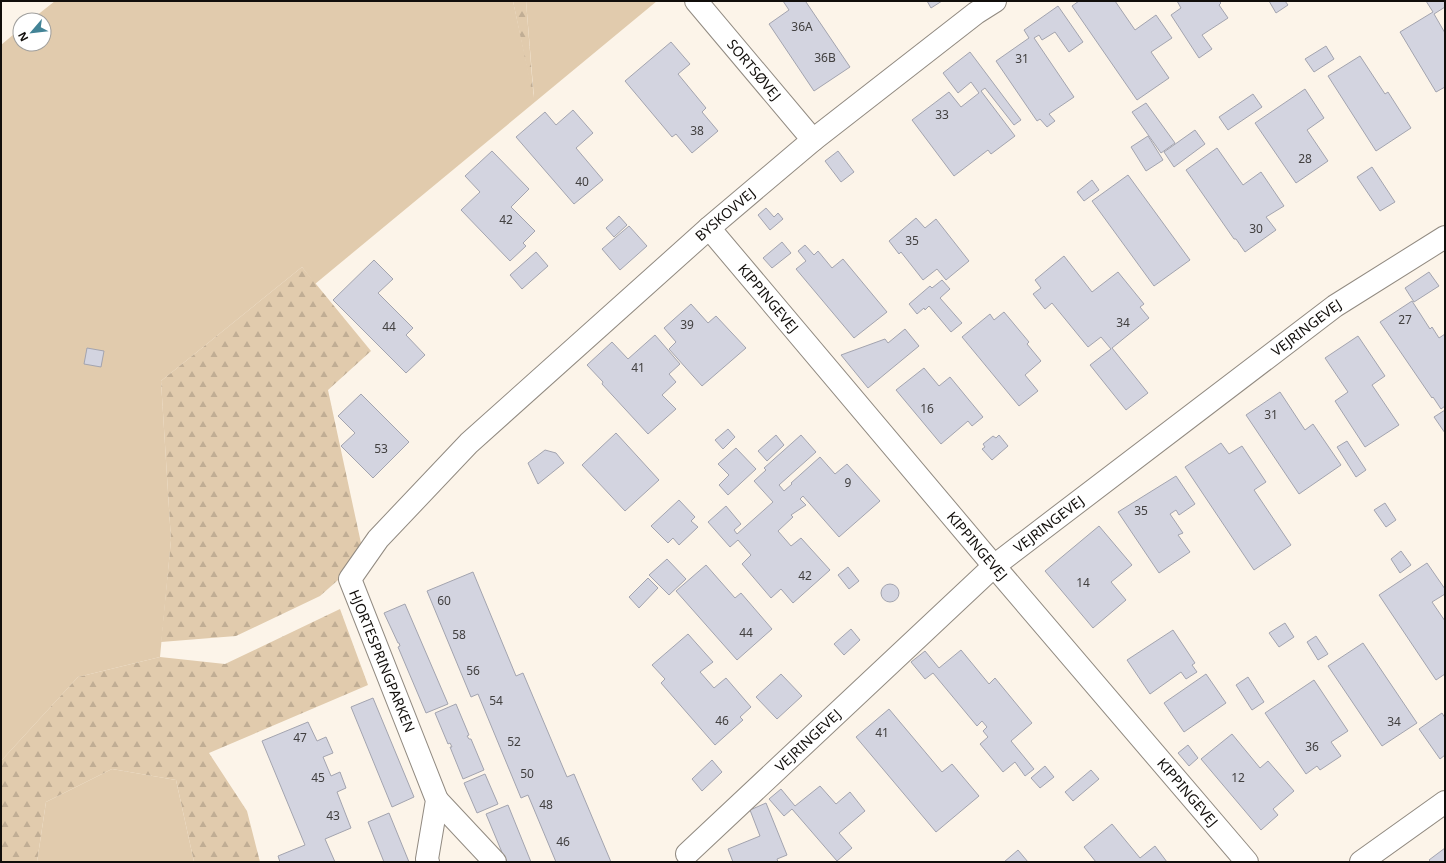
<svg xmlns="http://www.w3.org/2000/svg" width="1446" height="863" font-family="'Noto Sans',sans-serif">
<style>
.green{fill:#e1cbad}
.forest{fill:url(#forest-firs)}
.building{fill:#d3d4e0;stroke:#a3a4af}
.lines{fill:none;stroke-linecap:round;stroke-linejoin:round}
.street-casing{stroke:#918a81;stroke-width:24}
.street{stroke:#fff;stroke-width:22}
.labels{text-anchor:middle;stroke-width:3.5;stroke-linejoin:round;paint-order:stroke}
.number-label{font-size:12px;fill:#424040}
.street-label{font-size:14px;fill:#110e0b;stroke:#fff}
</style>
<defs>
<pattern id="forest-firs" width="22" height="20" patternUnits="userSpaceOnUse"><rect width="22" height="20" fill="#e1cbad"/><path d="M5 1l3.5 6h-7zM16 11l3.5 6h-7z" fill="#c0ad94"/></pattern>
</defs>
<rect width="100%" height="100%" fill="#fcf4e9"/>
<path class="green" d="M 55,1 L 513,1 L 534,98 L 526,1 L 657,1 L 315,284 L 302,267 L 161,381 L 171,540 L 160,657 L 78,677 L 1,761 L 1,45 L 20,29 L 20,44 L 44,44 L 44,20 L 31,20 Z
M 112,769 L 176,780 L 194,862 L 37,862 L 46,802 Z"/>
<path class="forest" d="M 513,1 L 526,1 L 534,102 Z
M 302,267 L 371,351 L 328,390 L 364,557 L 320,596 L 236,636 L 161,642 L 171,540 L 161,381 Z
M 340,609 L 368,685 L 209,753 L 247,811 L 260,862 L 194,862 L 176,780 L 112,769 L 46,802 L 37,862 L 1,862 L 1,761 L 78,677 L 160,657 L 225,664 Z"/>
<path class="building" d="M 783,1 L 807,1 L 806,2 L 850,67 L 814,91 L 769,24 L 789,10 Z
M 927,1 L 942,1 L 931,8 Z
M 1079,1 L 1115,1 L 1135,30 L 1156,15 L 1172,38 L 1151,52 L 1169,78 L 1137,100 L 1072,6 Z
M 1177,1 L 1219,1 L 1221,3 L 1219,5 L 1228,18 L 1202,35 L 1212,49 L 1199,58 L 1171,15 L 1181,8 Z
M 1269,1 L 1285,1 L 1288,5 L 1276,13 Z
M 1426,1 L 1445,1 L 1445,7 L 1434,14 L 1445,33 L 1445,87 L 1436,92 L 1400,32 L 1433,12 Z
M 1058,6 L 1083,42 L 1069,52 L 1055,32 L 1042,40 L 1039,35 L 1034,38 L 1074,97 L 1049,114 L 1055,121 L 1047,127 L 1040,119 L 1037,121 L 996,61 L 1029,38 L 1024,30 Z
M 671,42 L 690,64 L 678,74 L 706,108 L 702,112 L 718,131 L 692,153 L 676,134 L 672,137 L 625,81 Z
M 1326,46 L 1334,59 L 1314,72 L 1305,59 Z
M 970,52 L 1021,120 L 1014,125 L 985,88 L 981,91 L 1015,136 L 991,154 L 988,150 L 954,176 L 912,120 L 949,92 L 961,107 L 979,93 L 971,82 L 958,93 L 943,73 Z
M 1360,56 L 1385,94 L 1388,92 L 1411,128 L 1376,151 L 1328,76 Z
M 1305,89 L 1324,118 L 1307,130 L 1328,161 L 1296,183 L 1255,123 Z
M 1253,94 L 1262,107 L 1228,130 L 1219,117 Z
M 1146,103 L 1175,143 L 1161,153 L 1132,112 Z
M 573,110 L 593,133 L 576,148 L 603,180 L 574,204 L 516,137 L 545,112 L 556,125 Z
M 1195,130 L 1205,144 L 1174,167 L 1164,152 Z
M 1148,136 L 1163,160 L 1146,171 L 1131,147 Z
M 1217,148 L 1243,185 L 1261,172 L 1284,206 L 1266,217 L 1276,230 L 1245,252 L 1236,239 L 1234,239 L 1186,170 Z
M 492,151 L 529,189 L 511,207 L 535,231 L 523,243 L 526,246 L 510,261 L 461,210 L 480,192 L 465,176 Z
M 838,151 L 854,172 L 841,182 L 825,161 Z
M 1372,167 L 1395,202 L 1380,211 L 1357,177 Z
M 1128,175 L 1190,260 L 1154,286 L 1092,201 Z
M 1092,180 L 1099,190 L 1084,201 L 1077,192 Z
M 766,208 L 774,217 L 778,213 L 783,219 L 770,230 L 758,215 Z
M 619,216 L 627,225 L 614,237 L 606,228 Z
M 916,218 L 925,228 L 936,219 L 969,261 L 946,280 L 937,269 L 923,280 L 901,252 L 899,254 L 889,241 Z
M 629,226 L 647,246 L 620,270 L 602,249 Z
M 782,242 L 791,253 L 772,268 L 763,258 Z
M 805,245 L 814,255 L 818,251 L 832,268 L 843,259 L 887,312 L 854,338 L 796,269 L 806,261 L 798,251 Z
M 536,252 L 548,266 L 522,289 L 510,275 Z
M 1064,256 L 1092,292 L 1118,272 L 1144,304 L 1140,307 L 1149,318 L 1112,348 L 1148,393 L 1126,410 L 1090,365 L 1111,349 L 1101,337 L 1088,347 L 1052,303 L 1045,309 L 1033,294 L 1041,288 L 1035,280 Z
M 374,260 L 393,279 L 378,293 L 413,328 L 406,335 L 425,355 L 406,373 L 333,300 Z
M 1429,272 L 1439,286 L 1414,302 L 1405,288 Z
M 942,280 L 950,289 L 940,298 L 962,323 L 951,332 L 929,306 L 925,310 L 924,308 L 917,314 L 909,304 L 930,286 L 932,288 Z
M 1412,301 L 1430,329 L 1432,327 L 1439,338 L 1445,334 L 1445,406 L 1441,409 L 1433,397 L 1432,398 L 1380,322 Z
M 691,304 L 708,323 L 716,316 L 746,348 L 702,386 L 669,349 L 676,342 L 664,328 Z
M 1004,312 L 1029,342 L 1027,344 L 1041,361 L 1025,375 L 1038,391 L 1019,406 L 962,337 L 990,314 L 994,320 Z
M 905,329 L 919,346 L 868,388 L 841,355 L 885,339 L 888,343 Z
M 655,335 L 680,364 L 669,374 L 676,382 L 662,395 L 676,409 L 648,434 L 602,384 L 603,382 L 587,365 L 612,342 L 628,359 Z
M 1358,336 L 1385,376 L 1372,385 L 1399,425 L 1365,447 L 1335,401 L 1348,392 L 1325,358 Z
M 87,348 L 104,351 L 101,367 L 84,364 Z
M 924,368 L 939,386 L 950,377 L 983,417 L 972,426 L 968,421 L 941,444 L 896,390 Z
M 1280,392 L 1305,430 L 1313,424 L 1341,465 L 1299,494 L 1246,415 Z
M 361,394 L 409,442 L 373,478 L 341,446 L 355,433 L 338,416 Z
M 1445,410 L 1445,433 L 1434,417 Z
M 728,429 L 735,437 L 723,449 L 715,440 Z
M 616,433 L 659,480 L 625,511 L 582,465 Z
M 776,435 L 784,445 L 767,461 L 758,451 Z
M 801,435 L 816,452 L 779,485 L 784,491 L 792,484 L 791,483 L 820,457 L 835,474 L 847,464 L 880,501 L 839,537 L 803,496 L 800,499 L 806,505 L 791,515 L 793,517 L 778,531 L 791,546 L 801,538 L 830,570 L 793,603 L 781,589 L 771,598 L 742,564 L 751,555 L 738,540 L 730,547 L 708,522 L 726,506 L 741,524 L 734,530 L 737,534 L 773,502 L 754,481 L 766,470 L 764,468 Z
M 999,435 L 1008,446 L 992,460 L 982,449 L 985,447 L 983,444 L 993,436 L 996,438 Z
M 1347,441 L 1366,470 L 1356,477 L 1337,447 Z
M 1221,443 L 1229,454 L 1242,446 L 1266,482 L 1254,490 L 1291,545 L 1254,570 L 1185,467 Z
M 736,448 L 756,469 L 728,495 L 719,485 L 729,475 L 718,464 Z
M 545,450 L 556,453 L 564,463 L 538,484 L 528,463 Z
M 1176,476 L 1195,504 L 1179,515 L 1176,510 L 1170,514 L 1183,533 L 1178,535 L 1190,552 L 1159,573 L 1118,512 Z
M 679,500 L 695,517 L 691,521 L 698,527 L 679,545 L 673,538 L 668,543 L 651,526 Z
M 1385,503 L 1396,520 L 1386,527 L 1374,510 Z
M 1099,526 L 1132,565 L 1111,582 L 1126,600 L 1093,628 L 1045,571 Z
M 1401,551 L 1411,565 L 1400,573 L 1391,559 Z
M 667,559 L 686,579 L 669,595 L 649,575 Z
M 1427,563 L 1445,589 L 1445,594 L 1432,602 L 1445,621 L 1445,674 L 1436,680 L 1379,595 Z
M 706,565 L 735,598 L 741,593 L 772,629 L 737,660 L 676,591 Z
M 848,567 L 859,581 L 849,589 L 838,575 Z
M 473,572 L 516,676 L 523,673 L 567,777 L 574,774 L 611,862 L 556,862 L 528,795 L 521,798 L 478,694 L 471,697 L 427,591 Z
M 648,578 L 658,588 L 639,608 L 629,597 Z
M881 593a9 9 0 1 1 18 0a9 9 0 1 1-18 0Z
M 405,604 L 448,704 L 426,713 L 398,647 L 400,646 L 399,643 L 398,643 L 384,613 Z
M 1285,623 L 1294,637 L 1279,647 L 1269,633 Z
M 851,629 L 860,640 L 844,655 L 834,644 Z
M 1173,630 L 1195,663 L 1192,665 L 1197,672 L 1186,679 L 1181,672 L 1150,694 L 1127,660 Z
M 688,634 L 713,662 L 700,672 L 714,688 L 726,678 L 751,707 L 740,717 L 743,720 L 715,745 L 661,683 L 665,679 L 652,665 Z
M 1316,636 L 1328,654 L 1318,660 L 1307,642 Z
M 1363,643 L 1417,723 L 1382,746 L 1328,666 Z
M 961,650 L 989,684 L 995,678 L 1032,723 L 1011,741 L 1034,769 L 1025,776 L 1015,762 L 1003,772 L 980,744 L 988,737 L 983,731 L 987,727 L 982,721 L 977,726 L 933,673 L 925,679 L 911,662 L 925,651 L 939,668 Z
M 781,674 L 802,696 L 777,719 L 756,697 Z
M 1206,674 L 1226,703 L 1184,732 L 1164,703 Z
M 1248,677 L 1264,702 L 1252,710 L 1236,685 Z
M 1314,680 L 1348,731 L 1331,742 L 1341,756 L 1320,770 L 1317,766 L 1306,774 L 1265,713 Z
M 373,698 L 414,797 L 392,807 L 351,707 Z
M 456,704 L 469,735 L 467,736 L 469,739 L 471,739 L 484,770 L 463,779 L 450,747 L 452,747 L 450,743 L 448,744 L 435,713 Z
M 889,709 L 942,772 L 952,764 L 979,796 L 936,832 L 856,737 Z
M 1442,713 L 1445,718 L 1445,755 L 1440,759 L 1419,729 Z
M 308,722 L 317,741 L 326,737 L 333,753 L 323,757 L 331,776 L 340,772 L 346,788 L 337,792 L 351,828 L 325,839 L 335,862 L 280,862 L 278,856 L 305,845 L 262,741 Z
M 1232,734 L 1260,768 L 1268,761 L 1294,791 L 1273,809 L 1278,815 L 1261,830 L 1201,759 Z
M 1188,745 L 1198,758 L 1189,766 L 1178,753 Z
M 712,760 L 722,772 L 702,791 L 692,779 Z
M 1045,766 L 1054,777 L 1040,788 L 1031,778 Z
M 1091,770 L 1099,779 L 1073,801 L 1065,792 Z
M 485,774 L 498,804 L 477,813 L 464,783 Z
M 820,786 L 836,804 L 850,792 L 865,811 L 839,833 L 852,848 L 837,861 L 792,809 L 784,816 L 769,799 L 781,789 L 795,806 Z
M 766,803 L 787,855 L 777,859 L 778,862 L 733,862 L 728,849 L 760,836 L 750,810 Z
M 508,805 L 531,862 L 506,862 L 486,814 Z
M 389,813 L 409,862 L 384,862 L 368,822 Z
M 1112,824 L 1140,858 L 1155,846 L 1167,862 L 1096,862 L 1084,847 Z
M 1445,848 L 1445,862 L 1431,862 L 1429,860 Z
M 1018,850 L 1028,862 L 1004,862 Z"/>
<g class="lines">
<g class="street-casing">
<g id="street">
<path id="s1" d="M 696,1 L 813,140"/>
<path id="s2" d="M 709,228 L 994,566 L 1247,862"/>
<path d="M 437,800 L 495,862"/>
<path id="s3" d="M 687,854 L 994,566 L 1335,306 L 1445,237"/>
<path id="s4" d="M 428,862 L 427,859 L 437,800 L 350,579 L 378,539 L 469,443 L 709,228 L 813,140 L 976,13 L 995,1"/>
<path d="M 1361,862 L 1445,802"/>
</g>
</g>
<use href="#street" class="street"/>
</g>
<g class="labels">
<g class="number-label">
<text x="802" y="31">36A</text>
<text x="825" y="62">36B</text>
<text x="1022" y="63">31</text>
<text x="942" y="119">33</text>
<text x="697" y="135">38</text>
<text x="1305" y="163">28</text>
<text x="582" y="186">40</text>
<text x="506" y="224">42</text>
<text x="1256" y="233">30</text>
<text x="912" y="245">35</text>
<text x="1405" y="324">27</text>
<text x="1123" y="327">34</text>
<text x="687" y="329">39</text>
<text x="389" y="331">44</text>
<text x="638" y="372">41</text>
<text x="927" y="413">16</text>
<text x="1271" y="419">31</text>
<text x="381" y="453">53</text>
<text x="848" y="487">9</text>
<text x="1141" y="515">35</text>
<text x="805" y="580">42</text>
<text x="1083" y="587">14</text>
<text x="444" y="605">60</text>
<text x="746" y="637">44</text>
<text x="459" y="639">58</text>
<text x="473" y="675">56</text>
<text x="496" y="705">54</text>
<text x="722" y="725">46</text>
<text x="1394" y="726">34</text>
<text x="882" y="737">41</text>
<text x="300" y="742">47</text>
<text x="514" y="746">52</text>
<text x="1312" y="751">36</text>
<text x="527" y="778">50</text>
<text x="318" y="782">45</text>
<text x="1238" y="782">12</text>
<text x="546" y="809">48</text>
<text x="333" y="820">43</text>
<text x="563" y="846">46</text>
</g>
<g class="street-label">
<text dy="5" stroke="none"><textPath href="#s1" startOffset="90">SORTSØVEJ</textPath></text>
<text dy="5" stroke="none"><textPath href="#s4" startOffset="825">BYSKOVVEJ</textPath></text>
<text dy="5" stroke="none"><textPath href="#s2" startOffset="92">KIPPINGEVEJ</textPath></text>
<text dy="5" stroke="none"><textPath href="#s3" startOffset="814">VEJRINGEVEJ</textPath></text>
<text dy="5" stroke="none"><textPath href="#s3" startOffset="490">VEJRINGEVEJ</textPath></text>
<text dy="5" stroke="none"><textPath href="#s2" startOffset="416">KIPPINGEVEJ</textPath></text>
<text transform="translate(382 661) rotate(68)" y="5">HJORTESPRINGPARKEN</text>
<text dy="5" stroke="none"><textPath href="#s3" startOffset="166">VEJRINGEVEJ</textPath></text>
<text dy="5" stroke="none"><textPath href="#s2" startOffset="740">KIPPINGEVEJ</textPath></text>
</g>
</g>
<rect width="1446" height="863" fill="none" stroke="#110e0b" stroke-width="4"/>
<g transform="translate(32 32) rotate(242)"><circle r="19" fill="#ffffff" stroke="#a09f9d"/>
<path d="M0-3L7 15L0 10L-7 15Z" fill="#428396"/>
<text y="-6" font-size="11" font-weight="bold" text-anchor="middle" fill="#110e0b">N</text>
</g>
</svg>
